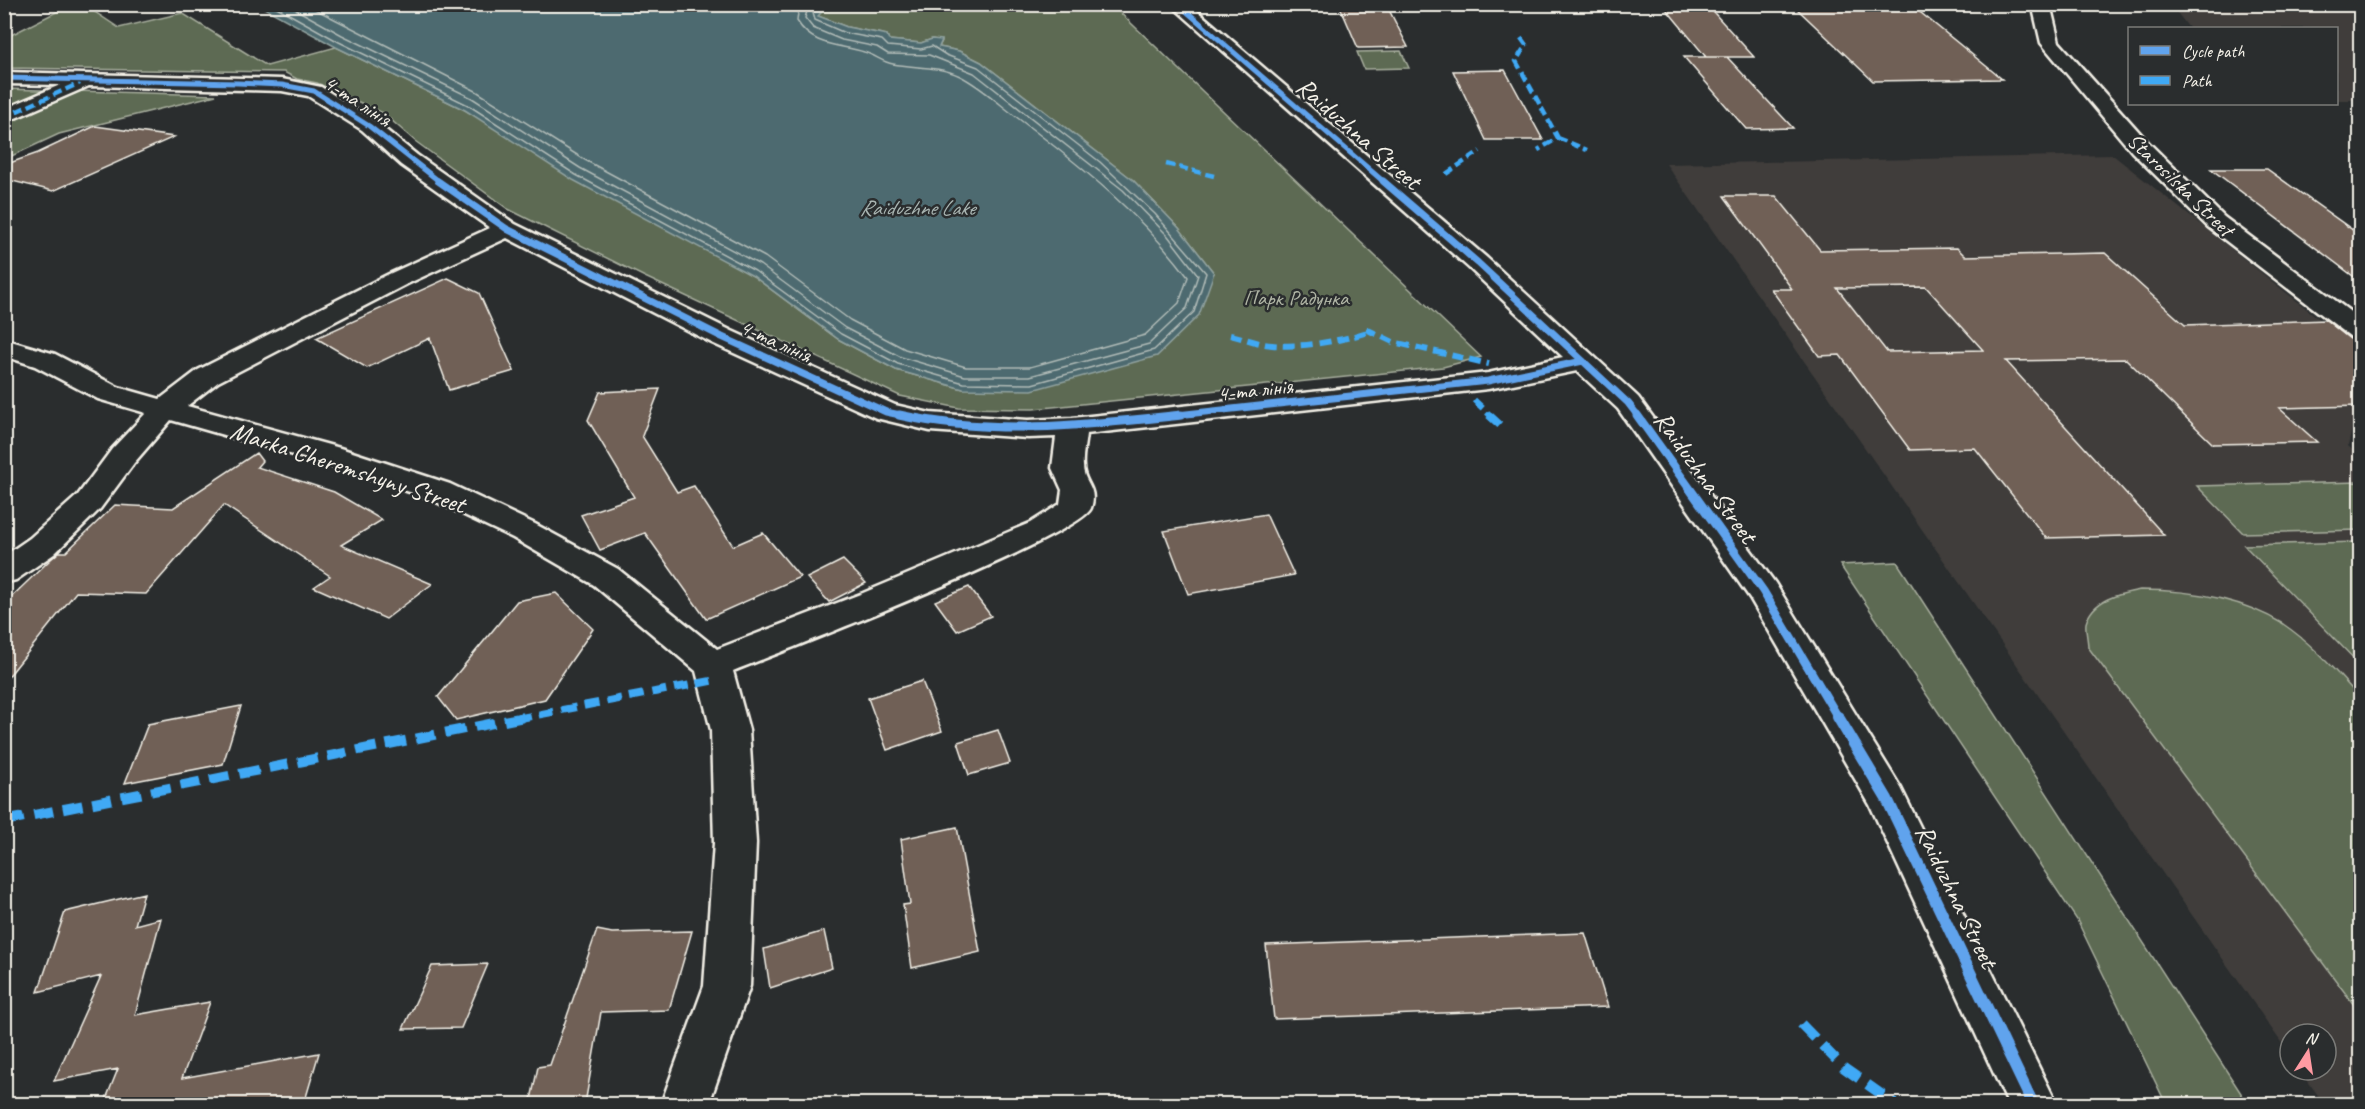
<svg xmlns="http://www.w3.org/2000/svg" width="2365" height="1109" font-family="Caveat,sans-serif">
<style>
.built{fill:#3f3c3a}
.green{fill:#5d6b53;stroke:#a8ae9e;stroke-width:1.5}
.water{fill:#4d6b6f;stroke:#90a19f;stroke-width:1.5}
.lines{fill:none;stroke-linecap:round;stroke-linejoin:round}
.shore{stroke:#b1bbb8;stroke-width:1.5}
.building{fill:#706057;stroke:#f4f1e8;stroke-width:1.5;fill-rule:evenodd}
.minor-casing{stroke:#f4f1e8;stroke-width:5}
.minor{fill:#2a2d2e;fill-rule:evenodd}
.quiet-far3{stroke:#3fa9f5;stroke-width:4.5;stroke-dasharray:9 4.5;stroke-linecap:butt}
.quiet-far2{stroke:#3fa9f5;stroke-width:6;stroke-dasharray:12 6;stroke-linecap:butt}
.quiet-far1{stroke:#3fa9f5;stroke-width:8;stroke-dasharray:15 8;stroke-linecap:butt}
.quiet{stroke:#3fa9f5;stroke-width:10;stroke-dasharray:20 10;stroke-linecap:butt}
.cycleway-far3-casing{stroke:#2a2d2e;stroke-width:8}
.cycleway-far2-casing{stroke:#2a2d2e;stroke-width:10}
.cycleway-far1-casing{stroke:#2a2d2e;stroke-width:13}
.cycleway-casing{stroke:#2a2d2e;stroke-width:16}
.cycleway-far3{stroke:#60a3ed;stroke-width:5}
.cycleway-far2{stroke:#60a3ed;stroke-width:7}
.cycleway-far1{stroke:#60a3ed;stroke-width:9}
.cycleway{stroke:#60a3ed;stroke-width:12}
.labels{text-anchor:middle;stroke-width:5;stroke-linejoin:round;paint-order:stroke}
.far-street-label{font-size:22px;fill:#f4f1e8;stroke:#2a2d2e}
.far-water-label{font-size:22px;font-style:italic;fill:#a9b5b2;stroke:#2a2d2e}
.far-park-label{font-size:22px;fill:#b0b5a5;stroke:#2a2d2e}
.street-label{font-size:26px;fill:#f4f1e8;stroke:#2a2d2e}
</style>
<rect width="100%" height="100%" fill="#2a2d2e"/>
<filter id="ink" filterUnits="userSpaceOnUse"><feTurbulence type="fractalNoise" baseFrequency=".0167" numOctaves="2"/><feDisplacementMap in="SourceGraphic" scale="12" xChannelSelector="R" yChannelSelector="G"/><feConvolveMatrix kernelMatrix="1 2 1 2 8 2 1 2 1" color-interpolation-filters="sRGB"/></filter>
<g filter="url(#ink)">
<path class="built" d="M 2171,5 L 2360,5 L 2360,100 L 2337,100 L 2336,28 L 2189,28 Z
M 2113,155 L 2360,351 L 2360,411 L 2356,412 L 2348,446 L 2360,456 L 2360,1104 L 2324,1104 L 2300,1070 L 2326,1070 L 2326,1034 L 2290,1034 L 2290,1055 L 1666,164 Z"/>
<path class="green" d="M 828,4 L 1112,5 L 1481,357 L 1443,367 L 1033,409 L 959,408 L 900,396 L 645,277 L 508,209 L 415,141 L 383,113 L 317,83 L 297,79 L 284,72 L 5,68 L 5,38 L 70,5 L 100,5 L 89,8 L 119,28 L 182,13 L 267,66 L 336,47 L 465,110 L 753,276 L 838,339 L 896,370 L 963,389 L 1214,273 L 1179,228 L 1133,180 L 981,62 L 959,51 L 939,47 L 942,41 L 932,39 L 921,43 L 889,40 L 887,35 L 847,27 L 818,16 Z
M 1401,51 L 1409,68 L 1364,69 L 1357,52 Z
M 5,89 L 216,95 L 59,134 L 5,159 Z
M 2360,482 L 2360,530 L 2243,533 L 2197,486 Z
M 2360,542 L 2360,665 L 2244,545 Z
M 1897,562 L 2248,1104 L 2166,1104 L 2077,920 L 1840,565 Z
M 2140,590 C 2188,590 2241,598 2283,624 C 2313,644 2336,672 2360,698 L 2360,1013 L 2088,647 C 2088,640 2085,630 2086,623 C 2093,599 2119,594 2140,590 Z"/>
<path class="water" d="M 259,5 L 828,5 L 818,16 L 847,27 L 887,35 L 889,40 L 921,43 L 932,39 L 942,40 L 939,47 L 959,51 L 981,62 L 1133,180 L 1179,228 L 1214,273 L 1199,315 L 1157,356 L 1032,390 L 963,389 L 896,370 L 838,339 L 753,276 L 573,180 L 465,110 L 336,47 Z"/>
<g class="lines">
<path class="shore" d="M 271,4 L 339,42 L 468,105 L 576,175 L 755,271 L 841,334 L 898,364 L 964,383 L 1032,384 L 1154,350 L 1194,312 L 1206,273 L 1155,214 L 1100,162 L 978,67 L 946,55 L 932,46 L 921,49 L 888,46 L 882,40 L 845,33 L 815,20 L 813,13 L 820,4
M 286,4 L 342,35 L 472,98 L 580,168 L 760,265 L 845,328 L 901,357 L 965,376 L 1030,376 L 1149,344 L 1187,308 L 1198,275 L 1168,236 L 1123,190 L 974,73 L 929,55 L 888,54 L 877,47 L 842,40 L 813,28 L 805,18 L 809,4
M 305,4 L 476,91 L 585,160 L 765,257 L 850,320 L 905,349 L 966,367 L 1030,367 L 1145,335 L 1179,303 L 1188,277 C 1141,214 1081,166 1019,119 C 1000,105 982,87 960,76 C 939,66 916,68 893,64 C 882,62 875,55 864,52 C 838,44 813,47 797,21 L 799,4"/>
</g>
<path class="building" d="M 1339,4 L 1386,4 L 1408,47 L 1358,48 Z
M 1662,4 L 1706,4 L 1754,57 L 1706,57 Z
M 1792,4 L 1910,4 L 2002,79 L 1873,81 Z
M 1684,57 L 1727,57 L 1793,128 L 1746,129 Z
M 1505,70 L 1543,140 L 1486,140 L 1453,71 Z
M 95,126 L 174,137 L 53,191 L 4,179 L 4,165 L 38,153 Z
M 2211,169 L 2267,169 L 2361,236 L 2361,282 Z
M 1724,196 L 1776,196 L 1820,250 L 1957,248 L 1965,256 L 2105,253 L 2185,325 L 2326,320 L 2350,339 L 2361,341 L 2361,406 L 2279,408 L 2317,442 L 2213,444 L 2126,359 L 2006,361 L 2164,535 L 2046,538 L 1975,448 L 1910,450 L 1840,355 L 1819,356 L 1771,289 L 1792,289 ZM 1926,287 L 1983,350 L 1887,352 L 1837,288 Z
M 448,278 L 479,293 L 514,371 L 449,390 L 430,338 L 367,368 L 316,338 Z
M 660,389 L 642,436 L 677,492 L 694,486 L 733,546 L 763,533 L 800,577 L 706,619 L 645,533 L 600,550 L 581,515 L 634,497 L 588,420 L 600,392 Z
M 256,453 L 262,461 L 257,467 L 334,492 L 382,520 L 341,545 L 432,584 L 386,619 L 314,587 L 330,576 L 224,505 L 146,594 L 76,592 L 4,682 L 4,604 L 51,559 L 59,552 L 66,552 L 115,505 L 173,508 Z
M 1266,514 L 1294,575 L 1188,594 L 1164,531 Z
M 843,560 L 866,583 L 829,602 L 807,578 Z
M 969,587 L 991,616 L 957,631 L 935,601 Z
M 556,593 L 593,629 L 545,699 L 456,720 L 438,697 L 517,601 Z
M 922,681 L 942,731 L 887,750 L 868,698 Z
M 241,706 L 223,764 L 125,783 L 148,724 Z
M 998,730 L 1010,763 L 969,775 L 958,742 Z
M 957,827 L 980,952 L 912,968 L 903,905 L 910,904 L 901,839 Z
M 144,893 L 135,925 L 161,918 L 135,1015 L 210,1002 L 182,1078 L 319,1053 L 304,1104 L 104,1104 L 118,1069 L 54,1081 L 101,976 L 38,992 L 65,912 Z
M 597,930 L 612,933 L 692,931 L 669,1010 L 601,1012 L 585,1104 L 530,1104 L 538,1067 L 550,1065 Z
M 824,931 L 832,968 L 770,988 L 764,949 Z
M 1585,933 L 1608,1007 L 1274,1019 L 1266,945 Z
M 488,964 L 461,1028 L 403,1029 L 432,966 Z"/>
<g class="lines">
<g class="minor-casing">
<path id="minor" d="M 1170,4 L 1189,4 L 1487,258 L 1638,397 L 1775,583 L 1901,788 L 2057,1104 L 2008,1104 L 1870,805 L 1750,598 L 1618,409 L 1577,371 L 1488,389 L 1086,434 C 1085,444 1082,456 1083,466 C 1083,483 1098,487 1091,508 C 1081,536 779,653 733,671 L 749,730 L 756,843 L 750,986 L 709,1104 L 661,1104 L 704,986 L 714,843 L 711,730 L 696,671 L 594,585 L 513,538 L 428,498 L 318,462 L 171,420 L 134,463 L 100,509 L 54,554 L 16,580 L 4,583 L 4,556 L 30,538 L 78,495 L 112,449 L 146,413 L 98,399 L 35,366 L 4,356 L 4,339 L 55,354 L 118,387 L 160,399 L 198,370 L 389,274 L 490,228 L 401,165 L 362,130 L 308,96 L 282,91 L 89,86 L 4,123 L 4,109 L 60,85 L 4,84 L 4,72 L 282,79 L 321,87 L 376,122 L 417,155 L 515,224 L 732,331 L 895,405 L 930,413 L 1028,420 L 1072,418 L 1488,373 L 1563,357 L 1469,268 ZM 507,238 L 712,343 L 876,418 L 930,431 L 1028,438 L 1056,437 L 1052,468 L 1062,490 L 1060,504 L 1030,523 L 863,593 L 717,649 L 618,569 L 535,524 L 450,484 L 340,448 L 187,406 L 218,382 L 407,284 Z
M 2032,4 L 2050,4 L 2059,42 L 2148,142 L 2224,217 L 2360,319 L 2360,339 L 2351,337 L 2208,227 L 2132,152 L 2041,43 Z"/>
</g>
<use href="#minor" class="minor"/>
<path class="quiet-far3" d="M 1521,38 L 1526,45 L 1516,61 L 1558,138 L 1538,150
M 4,117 L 80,83
M 1558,138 L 1587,150
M 1166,164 L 1218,177
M 1446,174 L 1480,151"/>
<path class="quiet-far2" d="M 1366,329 L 1393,342 L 1489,364
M 1230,335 C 1244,338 1258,344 1272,345 C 1304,348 1340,341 1371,331
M 1474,400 L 1491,416"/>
<path class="quiet-far1" d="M 1489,415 L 1501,426
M 516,719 L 716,680"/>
<path class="quiet" d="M 4,821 L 524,717
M 1801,1024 L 1844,1068 L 1895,1104"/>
<g class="cycleway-far3-casing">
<path id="cycleway-far3" d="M 1178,4 L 1384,182
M 4,78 L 238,83 L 282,85 L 314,91 L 369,126 L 440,182"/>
</g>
<g class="cycleway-far2-casing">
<path id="cycleway-far2" d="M 438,181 L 507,229 L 722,337 L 886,412 L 905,416
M 1383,181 L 1478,263 L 1628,403 L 1638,416
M 1168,416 L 1488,381 L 1583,361"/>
</g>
<g class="cycleway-far1-casing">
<path id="cycleway-far1" d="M 899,415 C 993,436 1087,425 1181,415
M 1637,415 L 1763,591 L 1839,719"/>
</g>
<g class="cycleway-casing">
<path id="cycleway" d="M 1838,717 L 1887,799 L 2033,1104"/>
</g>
<use href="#cycleway-far3" class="cycleway-far3"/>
<use href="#cycleway-far2" class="cycleway-far2"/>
<use href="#cycleway-far1" class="cycleway-far1"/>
<use href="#cycleway" class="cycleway"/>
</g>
</g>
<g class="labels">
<g class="far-street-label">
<text transform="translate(358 100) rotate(33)" y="8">4-та лінія</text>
<text transform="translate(2181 184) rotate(44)" y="8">Starosilska Street</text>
<text transform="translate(776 340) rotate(24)" y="8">4-та лінія</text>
<text transform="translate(1255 389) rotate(-6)" y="8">4-та лінія</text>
</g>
<g class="far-water-label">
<text x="917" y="215">Raiduzhne Lake</text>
</g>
<g class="far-park-label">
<text x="1296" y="305">Парк Радунка</text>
</g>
<g class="street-label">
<text transform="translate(1359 133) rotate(41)" y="9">Raiduzhna Street</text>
<text transform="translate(348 467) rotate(18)" y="9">Marka Cheremshyny Street</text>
<text transform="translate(1706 477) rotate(54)" y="9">Raiduzhna Street</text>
<text transform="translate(1957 896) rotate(64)" y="9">Raiduzhna Street</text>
</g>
</g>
<rect width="2365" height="1109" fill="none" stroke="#2a2d2e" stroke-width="24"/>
<rect x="12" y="12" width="2341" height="1085" fill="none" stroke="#f4f1e8" stroke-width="2" filter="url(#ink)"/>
<rect x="2128" y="27" width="210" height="78" fill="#2a2d2e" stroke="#7b7b78" stroke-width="1.5"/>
<rect x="2140" y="46" width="30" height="9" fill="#60a3ed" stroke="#7b7b78" stroke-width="1.5"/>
<text x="2182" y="57" font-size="18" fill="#f4f1e8">Cycle path</text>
<rect x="2140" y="76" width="30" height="9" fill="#3fa9f5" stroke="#7b7b78" stroke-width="1.5"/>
<text x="2182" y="87" font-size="18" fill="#f4f1e8">Path</text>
<g transform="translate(2308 1052) rotate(12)"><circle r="28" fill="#2a2d2e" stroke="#7b7b78" stroke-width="1.5"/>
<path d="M0-4.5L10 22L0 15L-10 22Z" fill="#ff9aa2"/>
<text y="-9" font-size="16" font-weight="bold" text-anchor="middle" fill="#f4f1e8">N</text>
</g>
</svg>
